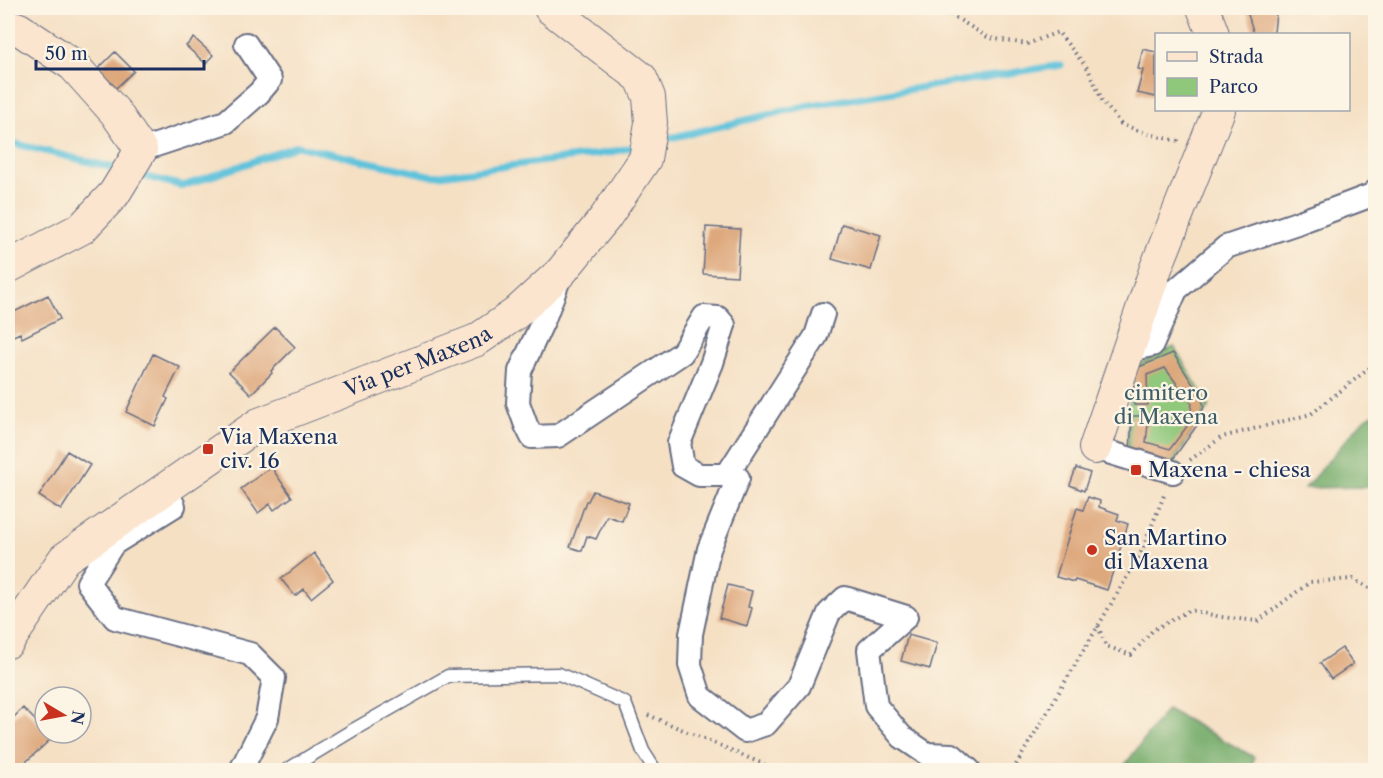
<svg xmlns="http://www.w3.org/2000/svg" width="1383" height="778" font-family="'Libre Caslon Text',serif">
<style>
.green{fill:#90c87b;stroke:#567c6c;stroke-width:1.5}
.forest{fill:#74ac6b;stroke:#486e64;stroke-width:1.5}
.lines{fill:none;stroke-linecap:round;stroke-linejoin:round}
.stream{stroke:#5ec2db;stroke-width:7}
.building{fill:#dea87d}
.lane-casing{stroke:#676d82;stroke-width:15}
.street-casing{stroke:#676d82;stroke-width:26}
.secondary-casing{stroke:#676d82;stroke-width:34}
.path{stroke:#676d82;stroke-width:4;stroke-dasharray:1.5 4.5;stroke-linecap:butt}
.lane{stroke:#fff;stroke-width:12}
.street{stroke:#fff;stroke-width:22}
.secondary{stroke:#fbe5cf;stroke-width:32}
.poi-dot{fill:#c8321e;stroke:#fcf5e5;stroke-width:2}
.labels{text-anchor:middle;stroke-width:4.5;stroke-linejoin:round;paint-order:stroke}
.street-label{font-size:21px;fill:#1b2f5e;stroke:#fcf5e5}
.park-label{font-size:21px;fill:#3e5d67;stroke:#fcf5e5}
.poi-label{font-size:21px;fill:#1b2f5e;stroke:#fcf5e5;text-anchor:start}
</style>
<rect width="100%" height="100%" fill="#fcf5e5"/>
<filter id="ink" filterUnits="userSpaceOnUse"><feTurbulence type="fractalNoise" baseFrequency=".0167" numOctaves="2"/><feDisplacementMap in="SourceGraphic" scale="12" xChannelSelector="R" yChannelSelector="G"/><feConvolveMatrix kernelMatrix="1 2 1 2 8 2 1 2 1" color-interpolation-filters="sRGB"/></filter>
<filter id="wash" filterUnits="userSpaceOnUse"><feTurbulence type="fractalNoise" baseFrequency=".008" numOctaves="4" result="noise"/><feDisplacementMap in="SourceGraphic" scale="24" xChannelSelector="R" yChannelSelector="G"/><feGaussianBlur stdDeviation="1.35" result="paint"/><feColorMatrix in="noise" values="0 0 0 0 0 0 0 0 0 0 0 0 0 0 0 0 0 1.4 0 .05"/><feComposite in="paint" operator="in"/></filter>
<g filter="url(#wash)">
<rect width="100%" height="100%" fill="#f5e0c4"/>
<path class="green" d="M 1174,347 L 1209,406 L 1170,468 L 1127,454 L 1131,368 Z"/>
<path class="forest" d="M 1375,413 L 1375,487 L 1305,488 L 1364,419 Z
M 1167,709 L 1254,757 L 1251,770 L 1121,770 Z"/>
<g class="lines">
<path class="stream" d="M 657,141 L 806,106 L 1061,65
M 8,142 L 118,169
M 135,174 L 183,186 L 297,146 L 433,176 L 607,153 L 638,146"/>
</g>
<g id="blocks">
<path class="building" d="M 1246,8 L 1275,8 L 1276,13 L 1274,32 L 1254,34 Z
M 194,38 L 213,55 L 206,64 L 186,46 Z
M 1143,49 L 1156,52 L 1156,97 L 1137,93 L 1143,70 L 1138,69 Z
M 115,52 L 134,71 L 116,88 L 98,69 Z
M 842,224 L 881,235 L 871,270 L 832,259 Z
M 706,227 L 740,229 L 737,276 L 703,274 Z
M 48,295 L 60,319 L 22,338 L 20,333 L 11,337 L 8,330 L 8,315 Z
M 275,327 L 295,347 L 271,371 L 272,373 L 251,394 L 229,372 Z
M 1173,353 L 1201,397 L 1204,406 L 1198,424 L 1168,466 L 1130,452 L 1132,416 L 1149,416 L 1146,442 L 1170,449 L 1188,425 L 1192,404 L 1165,368 L 1147,375 L 1148,405 L 1134,405 L 1134,369 Z
M 153,354 L 180,367 L 165,397 L 168,399 L 155,426 L 126,412 Z
M 67,451 L 90,465 L 61,510 L 39,496 Z
M 271,467 L 292,497 L 274,510 L 270,504 L 258,513 L 241,489 Z
M 1076,468 L 1090,473 L 1084,491 L 1070,485 Z
M 593,491 L 629,503 L 622,521 L 607,516 L 596,539 L 587,536 L 582,551 L 570,547 L 586,501 L 588,501 Z
M 1088,497 L 1100,501 L 1099,507 L 1119,514 L 1117,520 L 1128,524 L 1107,590 L 1075,580 L 1074,582 L 1056,577 L 1077,508 L 1083,510 Z
M 314,553 L 333,580 L 311,598 L 304,589 L 295,596 L 281,579 Z
M 728,585 L 752,591 L 748,607 L 752,608 L 747,626 L 719,618 Z
M 908,635 L 937,643 L 930,669 L 901,661 Z
M 1342,648 L 1353,664 L 1331,679 L 1320,663 Z
M 1376,675 L 1376,693 L 1374,693 L 1372,676 Z
M 23,708 L 45,730 L 45,733 L 48,733 L 52,738 L 17,770 L 8,759 L 8,723 Z"/>
</g>
</g>
<g filter="url(#ink)">
<use href="#blocks" fill-opacity="0" stroke="#676d82" stroke-width="1.5"/>
<g class="lines">
<g class="lane-casing">
<path id="lane" d="M 287,770 L 353,730 L 448,676 L 559,674 L 625,703 L 643,751 L 655,770"/>
</g>
<g class="street-casing">
<path id="street" d="M 141,150 L 226,122 L 259,93 L 270,80 L 246,44
M 561,274 L 544,319 L 520,371 L 518,403 L 526,425 L 532,437 L 558,436 L 682,353 L 704,317 L 718,318 L 724,325 L 712,363 L 679,443 L 683,466 L 699,475 L 727,475 L 738,478 L 709,549 L 691,634 L 690,665 L 700,696 L 745,731 L 766,724 L 799,686 L 829,613 L 845,598 L 906,617 L 869,650 L 876,706 L 902,737 L 927,754 L 952,755 L 969,770
M 1129,350 L 1152,345 L 1176,290 L 1226,247 L 1297,223 L 1372,195 L 1376,191
M 1095,448 L 1173,472
M 727,475 L 816,336 L 823,314
M 165,489 L 174,506 L 113,544 L 88,583 L 115,618 L 250,654 L 274,678 L 267,718 L 241,770"/>
</g>
<g class="secondary-casing">
<g id="secondary">
<path d="M 1203,8 L 1213,34"/>
<path d="M 8,25 L 19,29 L 73,65 L 115,112 L 141,150 L 114,194 L 82,228 L 8,267"/>
<path d="M 1095,448 L 1156,268 L 1219,110"/>
<path id="s1" d="M 8,642 L 64,559 L 259,424 L 477,340 L 515,314 L 561,272 L 605,218 L 645,159 L 651,123 L 649,97 L 641,78 L 550,8"/>
</g>
</g>
<path class="path" d="M 940,8 L 989,38 L 1027,44 L 1058,32 L 1088,69 L 1103,102 L 1121,124 L 1145,133 L 1178,141 L 1179,143
M 1190,460 L 1222,437 L 1311,414 L 1376,363
M 1098,626 L 1106,646 L 1131,655 L 1153,630 L 1190,610 L 1221,617 L 1258,621 L 1310,582 L 1353,579 L 1376,592
M 648,715 L 777,770
M 1013,770 L 1140,555 L 1165,493"/>
<use href="#lane" class="lane"/>
<use href="#street" class="street"/>
<use href="#secondary" class="secondary"/>
</g>
</g>
<g class="poi-dot">
<rect x="202" y="443" width="12" height="12" rx="3"/>
<rect x="1130" y="464" width="12" height="12" rx="3"/>
<circle cx="1092" cy="550" r="6"/>
</g>
<g class="labels">
<g class="street-label">
<text dy="7" stroke="none"><textPath href="#s1" startOffset="508">Via per Maxena</textPath></text>
</g>
<g class="park-label">
<text x="1166" y="400">cimitero<tspan x="1166" dy="24">di Maxena</tspan></text>
</g>
<g class="poi-label">
<text x="220" y="444">Via Maxena<tspan x="220" dy="24">civ. 16</tspan></text>
<text x="1148" y="477">Maxena - chiesa</text>
<text x="1104" y="545">San Martino<tspan x="1104" dy="24">di Maxena</tspan></text>
</g>
</g>
<rect width="1383" height="778" fill="none" stroke="#fcf5e5" stroke-width="30"/>
<rect x="1155" y="33" width="195" height="78" fill="#fcf5e5" stroke="#a2a6af" stroke-width="1.5"/>
<rect x="1167" y="52" width="30" height="9" fill="#fbe5cf" stroke="#a2a6af" stroke-width="1.5"/>
<text x="1209" y="63" font-size="18" fill="#1b2f5e">Strada</text>
<rect x="1167" y="78" width="30" height="18" fill="#90c87b" stroke="#a2a6af" stroke-width="1.5"/>
<text x="1209" y="93" font-size="18" fill="#1b2f5e">Parco</text>
<g transform="translate(63 715) rotate(100)"><circle r="28" fill="#fcf5e5" stroke="#a2a6af" stroke-width="1.5"/>
<path d="M0-4.5L10 22L0 15L-10 22Z" fill="#c8321e"/>
<text y="-9" font-size="16" font-weight="bold" text-anchor="middle" fill="#1b2f5e">N</text>
</g>
<path d="M36 60v9h168v-9" fill="none" stroke="#1b2f5e" stroke-width="3"/>
<text x="45" y="60" font-size="18" fill="#1b2f5e" stroke="#fcf5e5" stroke-width="4.5" paint-order="stroke">50 m</text>
</svg>
